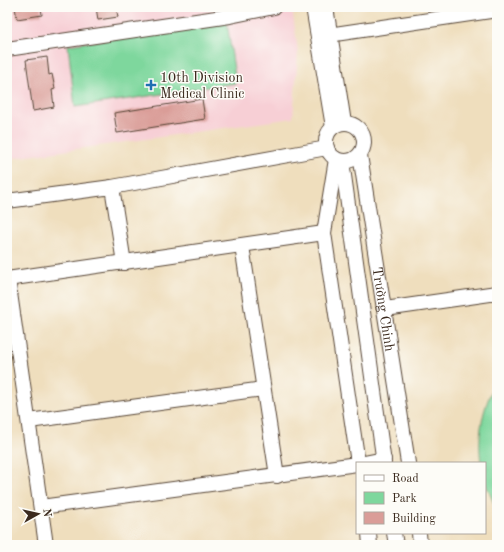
<svg xmlns="http://www.w3.org/2000/svg" width="504" height="552" font-family="'Old Standard TT',serif">
<style>
.built{fill:#f7cfd5}
.green{fill:#7ed79d;stroke:#5c805e}
.building{fill:#da9d98}
.lines{fill:none;stroke-linecap:round;stroke-linejoin:round}
.minor-casing{stroke:#564536;stroke-width:16}
.minor{stroke:#fff;stroke-width:14}
.poi-dot{fill:#1f6fb2;stroke:#fdfcf7;stroke-width:1.5}
.labels{text-anchor:middle;stroke-width:3;stroke-linejoin:round;paint-order:stroke}
.poi-label{font-size:14px;fill:#3b2a1e;stroke:#fdfcf7;text-anchor:start}
.street-label{font-size:14px;fill:#3b2a1e;stroke:#fdfcf7}
</style>
<rect width="100%" height="100%" fill="#fdfcf7"/>
<filter id="ink" filterUnits="userSpaceOnUse"><feTurbulence type="fractalNoise" baseFrequency=".025" numOctaves="2"/><feDisplacementMap in="SourceGraphic" scale="8" xChannelSelector="R" yChannelSelector="G"/><feConvolveMatrix kernelMatrix="1 2 1 2 8 2 1 2 1" color-interpolation-filters="sRGB"/></filter>
<filter id="wash" filterUnits="userSpaceOnUse"><feTurbulence type="fractalNoise" baseFrequency=".012" numOctaves="4" result="noise"/><feDisplacementMap in="SourceGraphic" scale="16" xChannelSelector="R" yChannelSelector="G"/><feGaussianBlur stdDeviation="0.9" result="paint"/><feColorMatrix in="noise" values="0 0 0 0 0 0 0 0 0 0 0 0 0 0 0 0 0 1.4 0 .05"/><feComposite in="paint" operator="in"/></filter>
<g filter="url(#wash)">
<rect width="100%" height="100%" fill="#efdebd"/>
<path class="built" d="M 7,7 L 292,7 L 298,52 L 293,118 L 7,159 Z"/>
<path class="green" d="M 227,22 L 236,83 L 75,107 L 68,45 Z
M 497,380 L 497,511 L 485,482 L 485,463 L 481,463 C 477,434 483,406 497,380 Z"/>
<g id="blocks">
<path class="building" d="M 15,7 L 41,7 L 42,15 L 17,19 Z
M 96,7 L 116,7 L 118,17 L 98,20 Z
M 47,57 L 49,75 L 52,74 L 55,89 L 52,90 L 54,107 L 33,111 L 26,60 Z
M 202,99 L 205,119 L 117,133 L 114,113 Z"/>
</g>
</g>
<g filter="url(#ink)">
<use href="#blocks" fill-opacity="0" stroke="#564536" stroke-width="1"/>
<g class="lines">
<g class="minor-casing">
<g id="minor">
<path d="M 313,7 L 333,127"/>
<path d="M 326,7 L 344,123"/>
<path d="M 335,34 L 497,10"/>
<path d="M 7,49 L 230,16 L 274,7"/>
<circle cx="345" cy="142" r="19"/>
<path id="s1" d="M 360,155 L 408,463"/>
<path d="M 336,159 L 324,233 L 358,463"/>
<path d="M 342,161 L 384,463"/>
<path d="M 112,187 L 124,263"/>
<path d="M 7,201 L 112,187 L 327,148"/>
<path d="M 242,246 L 277,476"/>
<path d="M 7,279 L 324,233"/>
<path d="M 8,279 L 46,545"/>
<path d="M 385,309 L 497,293"/>
<path d="M 29,421 L 263,389"/>
<path d="M 364,463 L 384,459"/>
<path d="M 41,507 L 357,464"/>
<path d="M 369,533 L 370,545"/>
<path d="M 394,533 L 396,545"/>
<path d="M 419,533 L 420,545"/>
</g>
</g>
<use href="#minor" class="minor"/>
</g>
</g>
<path class="poi-dot" d="M149 79h4v4h4v4h-4v4h-4v-4h-4v-4h4z"/>
<g class="labels">
<g class="poi-label">
<text x="160" y="82">10th Division<tspan x="160" dy="16">Medical Clinic</tspan></text>
</g>
<g class="street-label">
<text dy="5" stroke="none"><textPath href="#s1" startOffset="156">Trường Chinh</textPath></text>
</g>
</g>
<rect width="504" height="552" fill="none" stroke="#fdfcf7" stroke-width="24"/>
<rect x="356" y="462" width="130" height="72" fill="#fdfcf7" stroke="#afa8a0"/>
<rect x="364" y="475" width="20" height="6" fill="#ffffff" stroke="#afa8a0"/>
<text x="392" y="482" font-size="12" fill="#3b2a1e">Road</text>
<rect x="364" y="492" width="20" height="12" fill="#7ed79d" stroke="#afa8a0"/>
<text x="392" y="502" font-size="12" fill="#3b2a1e">Park</text>
<rect x="364" y="512" width="20" height="12" fill="#da9d98" stroke="#afa8a0"/>
<text x="392" y="522" font-size="12" fill="#3b2a1e">Building</text>
<g transform="translate(38 514) rotate(82)" stroke="#fdfcf7" stroke-width="3" paint-order="stroke">
<path d="M0-3L7 15L0 10L-7 15Z" fill="#3b2a1e"/>
<text y="-6" font-size="11" font-weight="bold" text-anchor="middle" fill="#3b2a1e">N</text>
</g>
</svg>
